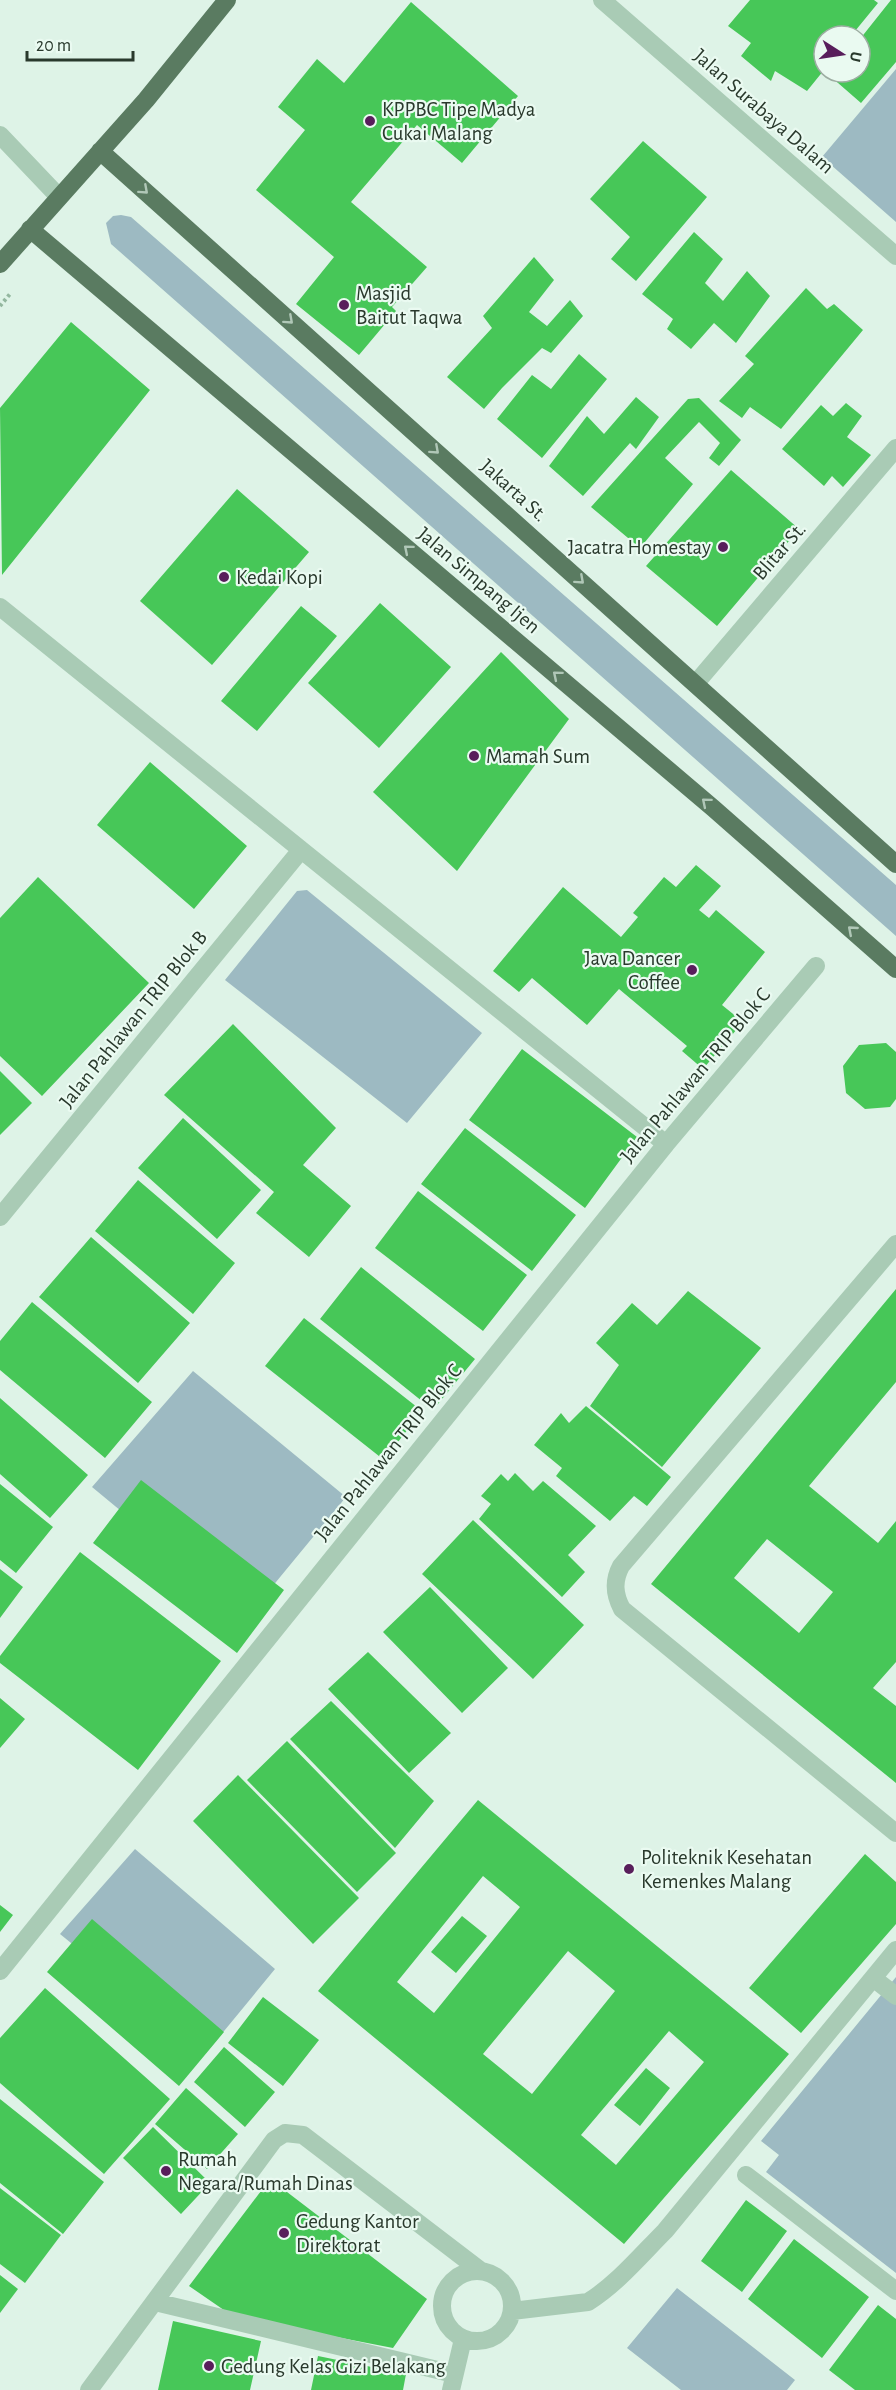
<svg xmlns="http://www.w3.org/2000/svg" width="896" height="2390" font-family="'Alegreya Sans',sans-serif">
<style>
.green{fill:#9dbac2}
.building{fill:#47c758;fill-rule:evenodd}
.lines{fill:none;stroke-linecap:round;stroke-linejoin:round}
.path{stroke:#93b79f;stroke-width:4;stroke-dasharray:3 3;stroke-linecap:butt}
.minor{stroke:#a9cbb5;stroke-width:18}
.major{stroke:#5a7b61;stroke-width:18}
.oneway{stroke:#b0c7b7}
.poi-dot{fill:#581e5b;stroke:#eafaf1;stroke-width:2}
.labels{text-anchor:middle;stroke-width:4.5;stroke-linejoin:round;paint-order:stroke}
.poi-label{font-size:21px;fill:#29392c;stroke:#eafaf1;text-anchor:start}
.street-label{font-size:21px;fill:#29392c;stroke:#eafaf1}
</style>
<rect width="100%" height="100%" fill="#def3e7"/>
<path class="green" d="M 896,69 L 896,222 L 822,157 Z
M 121,215 L 131,217 L 896,885 L 896,936 L 111,244 L 106,223 L 113,216 Z
M 307,890 L 482,1033 L 407,1123 L 225,980 L 297,891 Z
M 193,1371 L 346,1497 L 248,1616 L 92,1487 Z
M 135,1849 L 275,1969 L 206,2053 L 60,1934 Z
M 896,1977 L 896,2273 L 766,2172 L 779,2155 L 761,2141 Z
M 677,2288 L 795,2380 L 787,2390 L 681,2390 L 627,2348 Z"/>
<path class="building" d="M 750,0 L 874,0 L 878,3 L 851,36 L 824,36 L 824,70 L 807,91 L 775,71 L 771,81 L 741,56 L 751,43 L 728,26 Z
M 891,0 L 896,0 L 896,62 L 861,103 L 830,76 L 833,72 L 860,72 L 860,39 Z
M 411,2 L 518,96 L 462,163 L 417,125 L 351,202 L 427,267 L 392,307 L 396,311 L 359,355 L 296,304 L 334,257 L 256,190 L 305,130 L 278,107 L 317,59 L 344,83 Z
M 643,141 L 707,197 L 636,281 L 611,259 L 630,237 L 590,199 Z
M 694,232 L 723,259 L 705,283 L 723,301 L 747,271 L 770,296 L 736,343 L 714,323 L 691,349 L 667,329 L 673,319 L 642,294 Z
M 534,257 L 554,280 L 529,312 L 547,326 L 570,300 L 583,316 L 551,353 L 542,348 L 502,388 L 484,409 L 447,377 L 492,328 L 483,316 Z
M 806,288 L 827,309 L 834,304 L 863,330 L 781,429 L 750,407 L 742,418 L 719,401 L 754,364 L 745,356 Z
M 71,322 L 150,390 L 2,575 L 0,408 Z
M 579,354 L 607,379 L 542,458 L 497,419 L 532,375 L 551,389 Z
M 636,397 L 659,417 L 636,449 L 630,443 L 583,496 L 549,466 L 587,416 L 604,434 Z
M 699,398 L 741,440 L 719,466 L 709,458 L 720,443 L 699,422 L 665,458 L 693,484 L 640,548 L 591,507 L 688,399 Z
M 846,403 L 862,416 L 847,437 L 871,455 L 843,487 L 832,476 L 824,486 L 782,449 L 821,405 L 833,416 Z
M 731,470 L 799,529 L 717,626 L 646,566 Z
M 237,489 L 309,552 L 212,665 L 140,601 Z
M 380,603 L 451,667 L 379,748 L 308,683 Z
M 301,606 L 337,636 L 257,731 L 221,701 Z
M 501,652 L 569,719 L 457,871 L 373,792 Z
M 150,762 L 247,846 L 194,909 L 97,825 Z
M 696,865 L 721,886 L 699,910 L 709,918 L 716,910 L 765,952 L 722,1005 L 743,1022 L 703,1069 L 682,1051 L 687,1046 L 619,989 L 587,1025 L 532,978 L 519,992 L 493,971 L 563,887 L 621,937 L 638,917 L 633,913 L 664,877 L 676,887 Z
M 38,877 L 149,983 L 42,1096 L 0,1056 L 0,918 Z
M 233,1024 L 336,1128 L 303,1165 L 351,1206 L 309,1257 L 256,1213 L 274,1192 L 164,1095 Z
M 886,1043 L 896,1052 L 896,1099 L 890,1107 L 865,1109 L 846,1093 L 843,1066 L 859,1045 Z
M 522,1049 L 637,1137 L 585,1208 L 469,1120 Z
M 0,1071 L 32,1103 L 0,1135 Z
M 183,1118 L 261,1190 L 217,1239 L 138,1168 Z
M 465,1128 L 576,1215 L 532,1271 L 421,1184 Z
M 138,1180 L 235,1263 L 193,1314 L 95,1231 Z
M 418,1191 L 527,1275 L 483,1331 L 375,1248 Z
M 91,1237 L 190,1323 L 138,1383 L 39,1297 Z
M 361,1267 L 475,1359 L 433,1410 L 320,1319 Z
M 896,1289 L 896,1382 L 809,1486 L 878,1543 L 896,1521 L 896,1662 L 873,1688 L 896,1706 L 896,1783 L 651,1584 ZM 767,1539 L 833,1592 L 799,1633 L 734,1578 Z
M 688,1291 L 761,1348 L 662,1467 L 590,1406 L 619,1365 L 596,1343 L 632,1303 L 657,1325 Z
M 32,1302 L 152,1402 L 105,1458 L 0,1370 L 0,1341 Z
M 304,1318 L 422,1411 L 384,1460 L 265,1366 Z
M 0,1398 L 88,1475 L 50,1518 L 0,1474 Z
M 586,1406 L 671,1477 L 647,1506 L 634,1496 L 610,1521 L 556,1476 L 562,1468 L 534,1445 L 561,1413 L 569,1423 Z
M 515,1473 L 533,1491 L 543,1481 L 596,1526 L 568,1555 L 585,1572 L 562,1597 L 479,1519 L 491,1504 L 481,1496 L 501,1474 L 508,1481 Z
M 141,1480 L 284,1590 L 237,1653 L 93,1543 Z
M 0,1484 L 53,1527 L 16,1573 L 0,1560 Z
M 473,1520 L 584,1625 L 533,1679 L 422,1574 Z
M 80,1552 L 221,1661 L 138,1770 L 0,1663 L 0,1656 Z
M 0,1569 L 23,1587 L 0,1618 Z
M 430,1587 L 508,1668 L 462,1713 L 383,1632 Z
M 368,1652 L 451,1733 L 409,1773 L 328,1689 Z
M 0,1698 L 25,1719 L 0,1748 Z
M 331,1701 L 434,1801 L 395,1848 L 290,1739 Z
M 287,1741 L 396,1853 L 357,1892 L 247,1780 Z
M 238,1775 L 359,1898 L 313,1944 L 193,1821 Z
M 478,1800 L 789,2054 L 624,2244 L 318,1991 ZM 483,1876 L 520,1907 L 434,2013 L 397,1982 ZM 568,1951 L 615,1991 L 532,2094 L 483,2054 ZM 669,2031 L 704,2062 L 616,2165 L 581,2135 Z
M 865,1854 L 896,1882 L 896,1924 L 801,2033 L 749,1988 Z
M 0,1905 L 13,1915 L 0,1932 Z
M 462,1916 L 487,1936 L 456,1973 L 431,1952 Z
M 92,1919 L 224,2032 L 179,2086 L 47,1972 Z
M 45,1988 L 170,2099 L 104,2174 L 0,2083 L 0,2038 Z
M 263,1997 L 319,2040 L 283,2086 L 228,2043 Z
M 224,2047 L 275,2092 L 245,2127 L 194,2082 Z
M 646,2068 L 670,2088 L 640,2126 L 614,2105 Z
M 186,2088 L 238,2134 L 207,2169 L 155,2124 Z
M 0,2099 L 104,2182 L 63,2234 L 0,2183 Z
M 153,2127 L 210,2183 L 181,2214 L 123,2158 Z
M 270,2179 L 427,2299 L 393,2348 L 234,2317 L 189,2286 Z
M 0,2188 L 61,2235 L 25,2283 L 0,2264 Z
M 746,2200 L 787,2231 L 742,2292 L 701,2261 Z
M 794,2239 L 869,2297 L 822,2358 L 748,2299 Z
M 0,2275 L 18,2289 L 0,2313 Z
M 878,2305 L 896,2319 L 896,2390 L 855,2390 L 829,2370 Z
M 173,2321 L 261,2341 L 250,2390 L 158,2390 Z
M 318,2356 L 406,2374 L 403,2390 L 311,2390 Z"/>
<g class="lines">
<path class="path" d="M 0,306 L 10,294"/>
<path class="minor" d="M 602,0 L 896,256
M 0,135 L 59,197
M 0,607 L 666,1144
M 696,683 L 896,448
M 0,1217 L 301,850
M 896,1244 L 621,1566 C 613,1581 614,1594 622,1609 L 896,1833
M 0,1971 L 666,1144 L 816,966
M 873,1978 L 896,1996
M 746,2175 L 896,2291
M442 2306a35 35 0 1 1 70 0a35 35 0 1 1-70 0Z
M 155,2302 L 454,2374
M 512,2311 L 588,2302 C 617,2284 641,2255 665,2231 L 896,1950
M 89,2390 L 274,2140 L 285,2133 L 303,2135 L 481,2271
M 451,2390 L 463,2339"/>
<path class="major" d="M 100,151 L 896,864
M 30,229 L 713,808 L 896,969
M 0,264 L 146,100 L 227,0"/>
</g>
<defs><path id="oneway-chevron" d="M-2-3.5L2.5 0L-2 3.5" fill="none" stroke-width="1.6" stroke-linecap="round" stroke-linejoin="round" transform="scale(1.5)"/></defs>
<g class="oneway">
<use href="#oneway-chevron" transform="translate(144 190) rotate(42)"/>
<use href="#oneway-chevron" transform="translate(289 320) rotate(42)"/>
<use href="#oneway-chevron" transform="translate(435 450) rotate(42)"/>
<use href="#oneway-chevron" transform="translate(408 549) rotate(-140)"/>
<use href="#oneway-chevron" transform="translate(580 580) rotate(42)"/>
<use href="#oneway-chevron" transform="translate(557 675) rotate(-140)"/>
<use href="#oneway-chevron" transform="translate(706 802) rotate(-140)"/>
<use href="#oneway-chevron" transform="translate(852 930) rotate(-139)"/>
</g>
<g class="poi-dot">
<circle cx="370" cy="121" r="6"/>
<circle cx="344" cy="305" r="6"/>
<circle cx="723" cy="547" r="6"/>
<circle cx="224" cy="577" r="6"/>
<circle cx="474" cy="756" r="6"/>
<circle cx="692" cy="970" r="6"/>
<circle cx="629" cy="1869" r="6"/>
<circle cx="166" cy="2171" r="6"/>
<circle cx="284" cy="2233" r="6"/>
<circle cx="209" cy="2366" r="6"/>
</g>
<g class="labels">
<g class="poi-label">
<text x="382" y="116">KPPBC Tipe Madya<tspan x="382" dy="24">Cukai Malang</tspan></text>
<text x="356" y="300">Masjid<tspan x="356" dy="24">Baitut Taqwa</tspan></text>
<text x="711" y="554" text-anchor="end">Jacatra Homestay</text>
<text x="236" y="584">Kedai Kopi</text>
<text x="486" y="763">Mamah Sum</text>
<text x="680" y="965" text-anchor="end">Java Dancer<tspan x="680" dy="24">Coffee</tspan></text>
<text x="641" y="1864">Politeknik Kesehatan<tspan x="641" dy="24">Kemenkes Malang</tspan></text>
<text x="178" y="2166">Rumah<tspan x="178" dy="24">Negara/Rumah Dinas</tspan></text>
<text x="296" y="2228">Gedung Kantor<tspan x="296" dy="24">Direktorat</tspan></text>
<text x="221" y="2373">Gedung Kelas Gizi Belakang</text>
</g>
<g class="street-label">
<text transform="translate(764 111) rotate(41)" y="7">Jalan Surabaya Dalam</text>
<text transform="translate(514 490) rotate(42)" y="7">Jakarta St.</text>
<text transform="translate(779 551) rotate(-49)" y="7">Blitar St.</text>
<text transform="translate(479 580) rotate(40)" y="7">Jalan Simpang Ijen</text>
<text transform="translate(133 1019) rotate(-51)" y="7">Jalan Pahlawan TRIP Blok B</text>
<text transform="translate(695 1075) rotate(-50)" y="7">Jalan Pahlawan TRIP Blok C</text>
<text transform="translate(388 1452) rotate(-51)" y="7">Jalan Pahlawan TRIP Blok C</text>
</g>
</g>
<g transform="translate(842 54) rotate(102)"><circle r="28" fill="#eafaf1" stroke="#9dada2" stroke-width="1.5"/>
<path d="M0-4.5L10 22L0 15L-10 22Z" fill="#581e5b"/>
<text y="-9" font-size="16" font-weight="bold" text-anchor="middle" fill="#29392c">U</text>
</g>
<path d="M27 51v9h106v-9" fill="none" stroke="#29392c" stroke-width="3"/>
<text x="36" y="51" font-size="18" fill="#29392c" stroke="#eafaf1" stroke-width="4.5" paint-order="stroke">20 m</text>
</svg>
